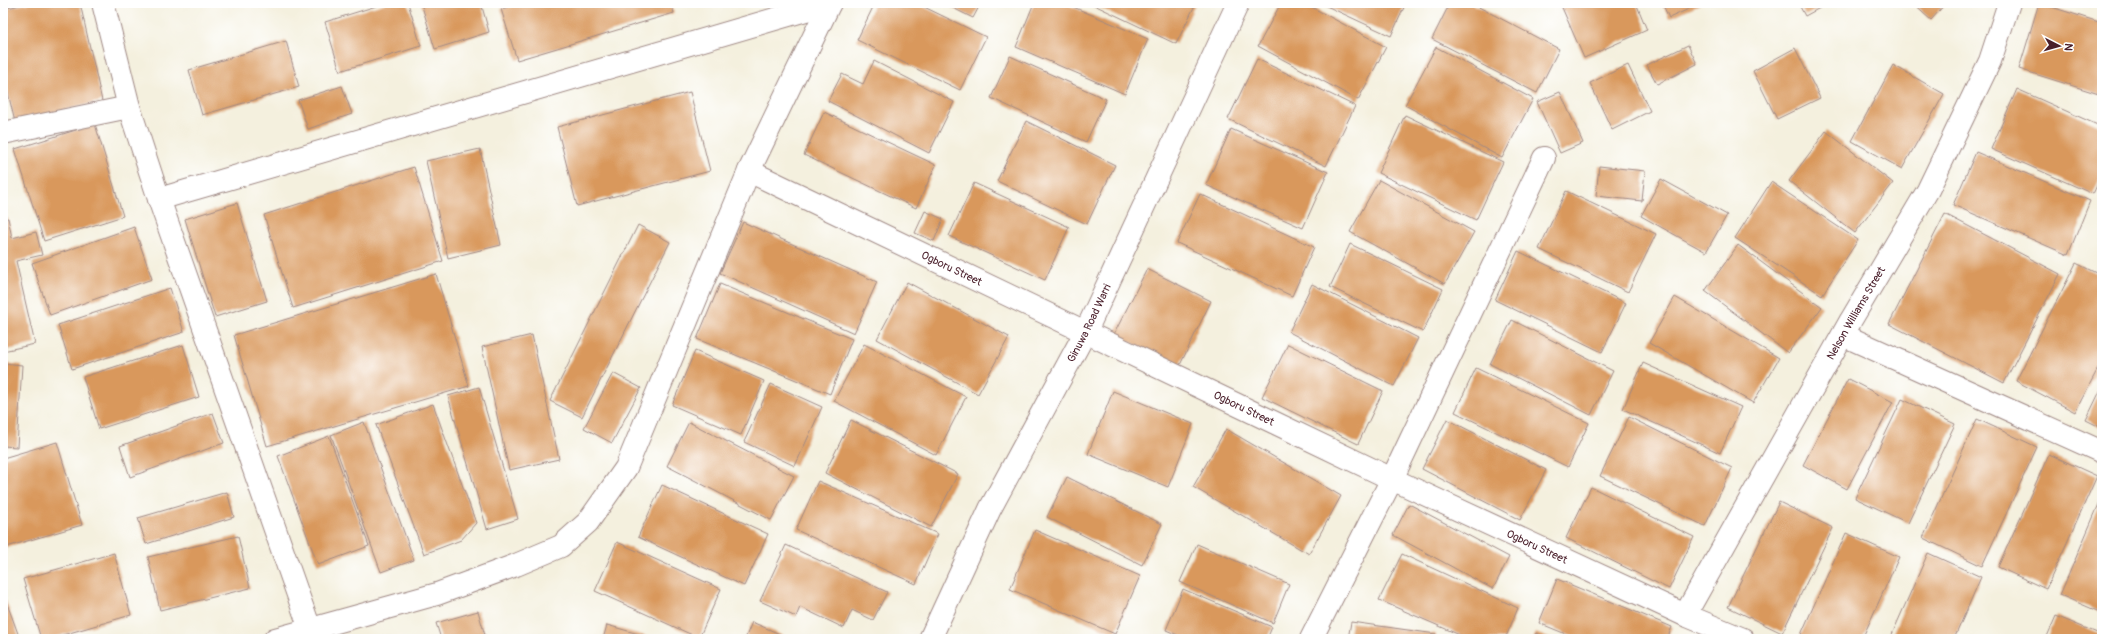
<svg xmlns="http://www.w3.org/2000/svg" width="2105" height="642" font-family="Pangolin,sans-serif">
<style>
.building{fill:#d9985c}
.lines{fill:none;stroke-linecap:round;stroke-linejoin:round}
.minor-casing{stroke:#9f8884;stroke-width:24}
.minor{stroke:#fff;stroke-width:22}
.labels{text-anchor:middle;stroke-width:3;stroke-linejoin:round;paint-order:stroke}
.street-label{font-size:11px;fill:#4a1f2b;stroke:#fff}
</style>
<rect width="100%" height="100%" fill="#fff"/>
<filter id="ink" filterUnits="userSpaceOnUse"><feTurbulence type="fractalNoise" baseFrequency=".025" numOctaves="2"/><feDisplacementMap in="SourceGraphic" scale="8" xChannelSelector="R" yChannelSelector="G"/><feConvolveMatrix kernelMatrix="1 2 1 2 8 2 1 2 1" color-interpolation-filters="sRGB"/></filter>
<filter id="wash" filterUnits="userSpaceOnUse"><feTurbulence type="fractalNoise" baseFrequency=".012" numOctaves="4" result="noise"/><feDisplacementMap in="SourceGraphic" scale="16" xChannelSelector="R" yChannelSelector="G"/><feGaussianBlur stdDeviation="0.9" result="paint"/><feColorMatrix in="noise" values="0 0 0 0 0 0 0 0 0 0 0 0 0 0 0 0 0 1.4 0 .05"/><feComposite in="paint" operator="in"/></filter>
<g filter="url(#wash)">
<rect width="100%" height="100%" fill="#f4f0de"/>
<g id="blocks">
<path class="building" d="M 29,3 L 80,3 L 102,101 L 15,122 L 3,72 L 3,9 Z
M 386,3 L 408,3 L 421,46 L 340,71 L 325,22 Z
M 421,3 L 481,3 L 489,32 L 435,49 Z
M 523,3 L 671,3 L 674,13 L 517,60 L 501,9 Z
M 875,3 L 916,3 L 986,37 L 960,90 L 857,40 Z
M 943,3 L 981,3 L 973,18 Z
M 1034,3 L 1064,3 L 1148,39 L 1125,94 L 1016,47 Z
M 1090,3 L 1196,3 L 1176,44 Z
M 1281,3 L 1304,3 L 1386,47 L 1358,100 L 1258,46 Z
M 1320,3 L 1406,3 L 1391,36 Z
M 1450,3 L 1471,3 L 1559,49 L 1537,93 L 1432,39 Z
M 1560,3 L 1636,3 L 1647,30 L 1584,58 Z
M 1662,3 L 1702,3 L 1669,18 Z
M 1798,3 L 1829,3 L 1805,16 Z
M 1912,3 L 1946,3 L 1931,20 Z
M 2039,3 L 2102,23 L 2102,95 L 2019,69 Z
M 286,41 L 299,87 L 202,115 L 189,70 Z
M 1688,45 L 1697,64 L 1657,84 L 1647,65 Z
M 1436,47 L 1533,99 L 1502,158 L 1405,105 Z
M 1795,48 L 1820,98 L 1777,119 L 1753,71 Z
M 1010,56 L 1106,99 L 1086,142 L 991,98 Z
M 1257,59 L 1355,106 L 1326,166 L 1228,119 Z
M 874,61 L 954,102 L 929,153 L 828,101 L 842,74 L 863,84 Z
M 1628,65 L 1650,111 L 1612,130 L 1590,83 Z
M 1893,65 L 1944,94 L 1902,169 L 1852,141 Z
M 342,86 L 352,114 L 308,129 L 298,100 Z
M 2017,89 L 2102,127 L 2102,174 L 2093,194 L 1991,149 Z
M 690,92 L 710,171 L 577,206 L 557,127 Z
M 1560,92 L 1583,143 L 1560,153 L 1537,102 Z
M 824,112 L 936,165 L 916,208 L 804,155 Z
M 1405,115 L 1503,162 L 1476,220 L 1378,173 Z
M 1026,121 L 1115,165 L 1087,224 L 997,181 Z
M 95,124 L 123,216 L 44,241 L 15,149 Z
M 1231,129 L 1328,172 L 1303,228 L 1206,185 Z
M 1826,131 L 1893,183 L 1855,233 L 1789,181 Z
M 480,149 L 501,245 L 448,258 L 426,161 Z
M 1976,152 L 2090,201 L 2068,255 L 1953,205 Z
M 1599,166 L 1645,171 L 1642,201 L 1596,196 Z
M 414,167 L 443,261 L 293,308 L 264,215 Z
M 1661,179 L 1727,215 L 1706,252 L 1641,216 Z
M 1379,180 L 1474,232 L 1445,284 L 1350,232 Z
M 1771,182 L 1858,240 L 1822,295 L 1735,238 Z
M 974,183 L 1069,227 L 1045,280 L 949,236 Z
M 1566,191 L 1656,234 L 1628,292 L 1539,249 Z
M 1200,194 L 1314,247 L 1292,296 L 1177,243 Z
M 237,203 L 267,301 L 215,317 L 185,219 Z
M 925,211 L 943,219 L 934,241 L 915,233 Z
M 1945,214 L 2060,274 L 2004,383 L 1889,324 Z
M 8,218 L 12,238 L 36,232 L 42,255 L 16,261 L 35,344 L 3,351 L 3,219 Z
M 743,222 L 877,282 L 854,333 L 720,273 Z
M 638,225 L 670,242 L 582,417 L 550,401 Z
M 134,227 L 152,279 L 50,315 L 32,263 Z
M 1350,244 L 1443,289 L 1423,332 L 1330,287 Z
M 1738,245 L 1822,307 L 1788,353 L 1705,291 Z
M 1518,251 L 1626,303 L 1602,352 L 1495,300 Z
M 2076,263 L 2102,276 L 2102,361 L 2075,412 L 2016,381 Z
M 1147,269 L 1211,301 L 1179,367 L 1114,334 Z
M 436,274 L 469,386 L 267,446 L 234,335 Z
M 907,282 L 1009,337 L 978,394 L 877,339 Z
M 720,284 L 852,339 L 830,394 L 697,339 Z
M 1312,284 L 1418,338 L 1394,386 L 1289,332 Z
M 170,288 L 184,332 L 72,369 L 58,325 Z
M 1675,297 L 1779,358 L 1753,403 L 1649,343 Z
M 1512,320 L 1613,371 L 1591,415 L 1490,364 Z
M 532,335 L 559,459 L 509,470 L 482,347 Z
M 864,344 L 966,397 L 936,455 L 834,401 Z
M 1288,344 L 1383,391 L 1358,444 L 1262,397 Z
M 183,345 L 199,397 L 99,429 L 83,377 Z
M 695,351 L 764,381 L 741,435 L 672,405 Z
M 3,363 L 22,365 L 17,447 L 3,446 Z
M 1643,363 L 1741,407 L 1720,453 L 1623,409 Z
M 1476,368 L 1589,423 L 1568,467 L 1455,412 Z
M 613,373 L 641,388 L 612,443 L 584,428 Z
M 1848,379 L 1893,402 L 1847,489 L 1803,465 Z
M 771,384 L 822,407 L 795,466 L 744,442 Z
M 479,387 L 518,519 L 487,529 L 448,396 Z
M 2102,387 L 2102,428 L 2086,420 Z
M 1113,391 L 1193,424 L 1168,487 L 1088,454 Z
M 1902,399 L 1955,424 L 1908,523 L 1855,498 Z
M 433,404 L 476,523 L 461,540 L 424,554 L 376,425 Z
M 213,413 L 224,443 L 130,477 L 120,446 Z
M 1629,417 L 1732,468 L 1705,526 L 1600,476 Z
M 1447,419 L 1546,470 L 1520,520 L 1422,469 Z
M 1977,419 L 2037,447 L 1982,566 L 1923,538 Z
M 851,420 L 958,474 L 931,527 L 825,473 Z
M 364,422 L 414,560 L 381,572 L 331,435 Z
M 689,422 L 794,476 L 771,520 L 667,466 Z
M 1226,429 L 1341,496 L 1309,554 L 1193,487 Z
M 329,436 L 369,546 L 318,565 L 278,456 Z
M 57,442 L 82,525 L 3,548 L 3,458 Z
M 2049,454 L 2097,476 L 2046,589 L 1998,567 Z
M 1067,477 L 1162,524 L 1142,565 L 1047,517 Z
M 818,481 L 938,534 L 916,584 L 796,530 Z
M 662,485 L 768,534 L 744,586 L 638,537 Z
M 1591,487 L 1694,537 L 1669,589 L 1566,538 Z
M 227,492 L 234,517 L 146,544 L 138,518 Z
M 2102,497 L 2102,613 L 2060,595 Z
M 1779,502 L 1833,528 L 1782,633 L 1728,607 Z
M 1409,504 L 1509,557 L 1493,589 L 1393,535 Z
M 1035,530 L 1140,576 L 1115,634 L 1010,589 Z
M 1846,533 L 1899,557 L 1862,639 L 1799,639 Z
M 238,536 L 250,588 L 160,610 L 148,557 Z
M 617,542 L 721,589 L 699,638 L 595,591 Z
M 1197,544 L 1289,584 L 1273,623 L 1180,582 Z
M 786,545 L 887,592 L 873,620 L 852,610 L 844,628 L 800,607 L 796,617 L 760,601 Z
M 114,553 L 131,615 L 49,639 L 41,639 L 23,579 Z
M 1928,553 L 1981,577 L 1954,639 L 1890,639 Z
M 1402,554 L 1518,608 L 1505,639 L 1469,639 L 1379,600 Z
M 1557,579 L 1672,627 L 1667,639 L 1578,639 L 1539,623 Z
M 1183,589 L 1272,627 L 1267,639 L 1187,639 L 1166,630 Z
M 6,601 L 20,639 L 3,639 L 3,602 Z
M 478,611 L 486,639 L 441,639 L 436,623 Z
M 2056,616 L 2102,635 L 2102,639 L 2046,639 Z
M 752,622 L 791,639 L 745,639 Z
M 1351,622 L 1436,634 L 1436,639 L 1348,639 Z
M 607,625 L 656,639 L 603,639 Z
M 1536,633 L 1551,639 L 1533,639 Z"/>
</g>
</g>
<g filter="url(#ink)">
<use href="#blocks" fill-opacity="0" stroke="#9f8884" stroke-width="1"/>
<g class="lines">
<g class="minor-casing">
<g id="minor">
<path d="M 103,3 L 129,107 L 159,199 L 310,629"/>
<path d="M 3,133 L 129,107"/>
<path id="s1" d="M 749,171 L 1392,479 L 1685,615 L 1743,639"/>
<path d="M 159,199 L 830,3"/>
<path d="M 1843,335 L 2102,452"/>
<path id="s2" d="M 1685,615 L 1851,320 L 1928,190 L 1990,61 L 2009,3"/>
<path d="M 275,639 L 437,594 L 516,565 L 561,546 L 588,522 L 626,468 L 749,171 L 830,3"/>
<path id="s3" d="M 930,639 L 990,509 L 1086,331 L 1238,3"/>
<path d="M 1311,639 L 1392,479 L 1544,158"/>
</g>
</g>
<use href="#minor" class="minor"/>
</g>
</g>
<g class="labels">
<g class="street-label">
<text dy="4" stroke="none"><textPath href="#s1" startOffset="225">Ogboru Street</textPath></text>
<text dy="4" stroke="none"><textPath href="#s2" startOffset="347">Nelson Williams Street</textPath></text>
<text dy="4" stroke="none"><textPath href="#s3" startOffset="354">Ginuwa Road Warri</textPath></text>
<text dy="4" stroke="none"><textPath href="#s1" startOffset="549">Ogboru Street</textPath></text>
<text dy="4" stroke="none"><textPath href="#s1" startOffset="873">Ogboru Street</textPath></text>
</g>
</g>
<rect width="2105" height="642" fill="none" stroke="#fff" stroke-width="16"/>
<g transform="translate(2059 46) rotate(96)" stroke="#ffffff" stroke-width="3" paint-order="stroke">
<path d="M0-3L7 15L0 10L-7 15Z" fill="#4a1f2b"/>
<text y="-6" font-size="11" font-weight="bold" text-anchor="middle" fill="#4a1f2b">N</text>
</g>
</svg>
